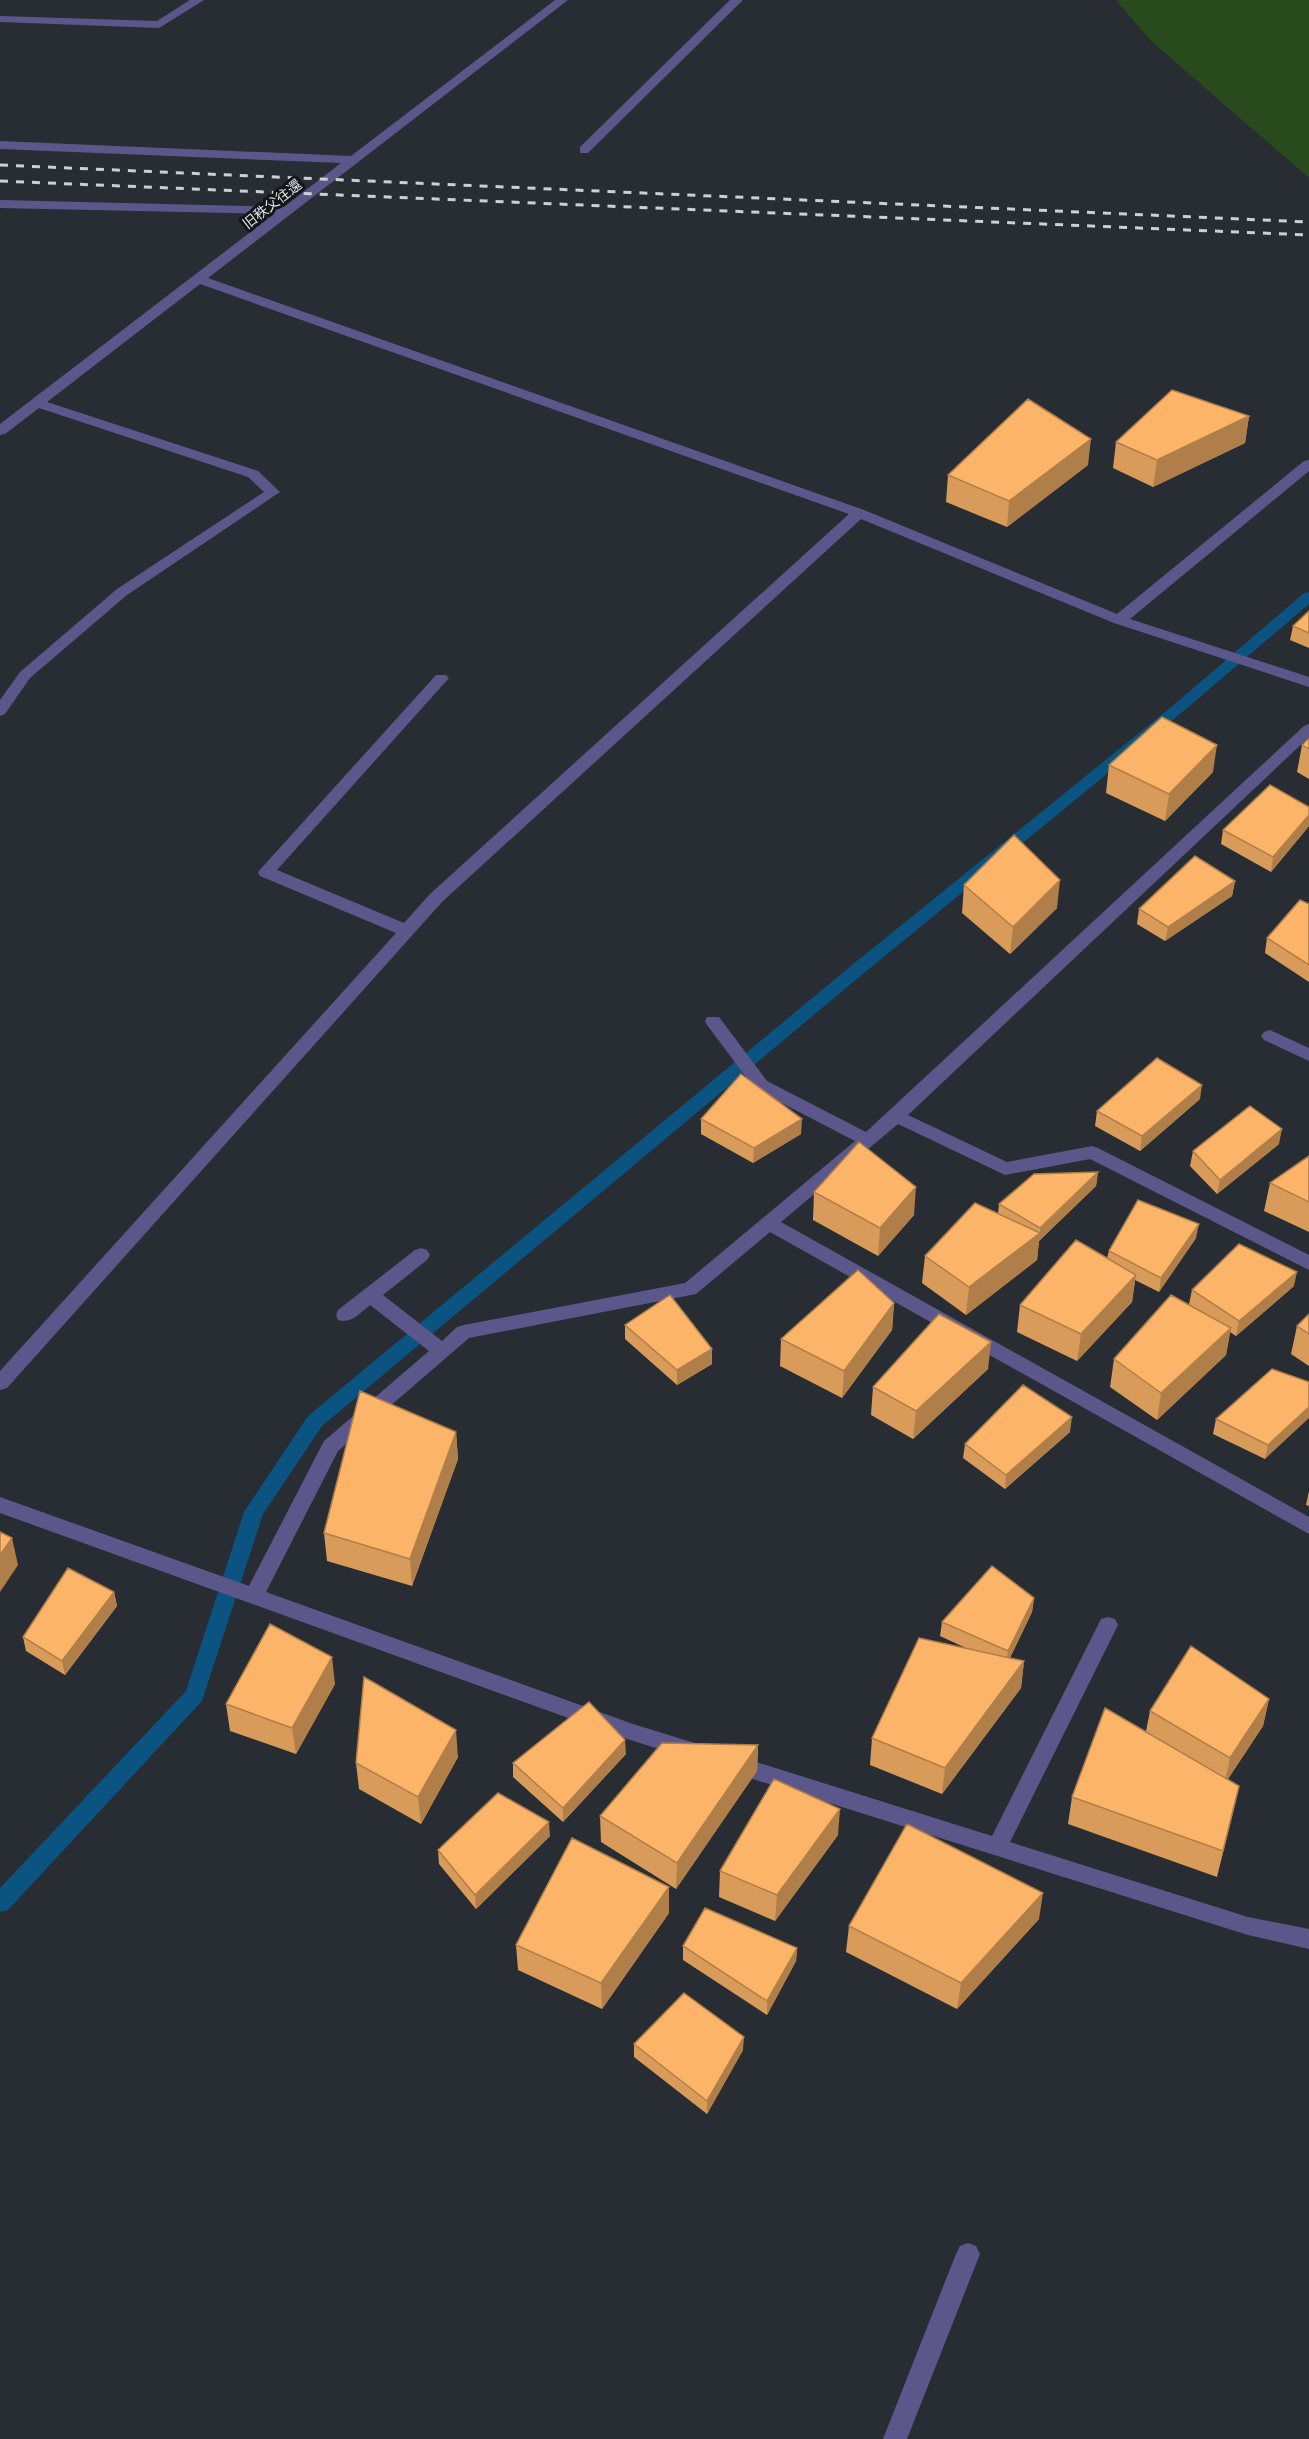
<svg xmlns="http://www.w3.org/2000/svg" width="1309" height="2439" font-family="'Noto Sans','Noto Sans JP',sans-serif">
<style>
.green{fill:#284a1d}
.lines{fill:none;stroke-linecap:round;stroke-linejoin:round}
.stream{fill:#0b5381;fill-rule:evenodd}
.minor{fill:#5c578b;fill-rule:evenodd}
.rail{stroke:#ccd0d4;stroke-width:3;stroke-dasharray:8 8;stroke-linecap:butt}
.wall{fill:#d99b59}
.shaded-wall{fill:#b07e49}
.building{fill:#fcb468;stroke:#b07e49;stroke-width:1.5}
.labels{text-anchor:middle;stroke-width:6;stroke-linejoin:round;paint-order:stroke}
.far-street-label{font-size:14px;fill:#e0e4e8;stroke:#131518}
</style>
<rect width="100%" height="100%" fill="#282d33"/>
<path class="green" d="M 1116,0 L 1309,0 L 1309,178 L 1150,40 Z"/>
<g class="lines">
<path class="stream" d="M 1309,592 L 1309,604 L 1186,709 L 858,978 L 322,1426 L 263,1514 L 202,1701 L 8,1910 L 0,1912 L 0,1888 L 186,1691 L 244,1512 L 308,1416 L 846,970 L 1176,703 L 1304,593 Z"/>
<path class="minor" d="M 190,0 L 204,0 L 159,28 L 0,22 L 0,16 L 157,21 Z
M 555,0 L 568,0 L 208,278 L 864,510 L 1117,614 L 1304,461 L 1309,460 L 1309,471 L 1130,619 L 1309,677 L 1309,687 L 1114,623 L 861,519 L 442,902 L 7,1388 L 0,1390 L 0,1371 L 396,933 L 260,876 L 258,872 L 436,675 L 446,675 L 449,678 L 277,870 L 404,923 L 430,894 L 849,514 L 200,284 L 47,402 L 258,471 L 280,492 L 127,595 L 30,678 L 5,714 L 0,716 L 0,700 L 20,672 L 117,589 L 264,492 L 248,477 L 39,408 L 5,434 L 0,435 L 0,424 L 274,214 L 0,208 L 0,200 L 284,207 L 341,163 L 0,149 L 0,141 L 351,156 Z
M 730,0 L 743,0 L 588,153 L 580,153 L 580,147 Z
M 1309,724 L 1309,737 L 908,1115 L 1007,1162 L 1092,1146 L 1098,1148 L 1309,1255 L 1309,1270 L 1090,1159 L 1005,1175 L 898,1124 L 781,1222 L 1309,1517 L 1309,1534 L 770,1232 L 696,1294 L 469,1338 L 338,1451 L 266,1592 L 633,1724 L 698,1744 L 701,1750 L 698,1756 L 691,1759 L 624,1738 L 0,1513 L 0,1497 L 249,1586 L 324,1441 L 429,1351 L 370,1305 C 360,1313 352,1324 338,1320 L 336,1315 L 338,1310 L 415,1250 L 421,1248 L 427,1250 L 430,1255 L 427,1260 L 383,1295 L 442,1341 L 457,1327 L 464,1325 L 685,1283 L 855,1141 L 755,1089 L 707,1025 L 705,1021 L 707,1017 L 719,1017 L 767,1081 L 866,1132 L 1304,726 Z
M 1270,1030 L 1309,1048 L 1309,1061 L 1264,1040 L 1261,1036 L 1264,1032 Z
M 1108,1617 L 1115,1619 L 1118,1625 L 1010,1842 L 1248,1917 L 1309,1929 L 1309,1949 L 1248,1935 L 734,1773 L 727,1770 L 724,1764 L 727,1758 L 734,1755 L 992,1836 L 1101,1619 Z
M 968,2243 L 976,2246 L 980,2254 L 907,2439 L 883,2439 L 956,2254 L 960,2246 Z"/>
<path class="rail" d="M 0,165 L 1309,222
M 0,181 L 1309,235"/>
</g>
<path class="wall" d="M 1249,416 L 1245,443 L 1153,487 L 1113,468 L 1116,442 Z
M 1088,465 L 1007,527 L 946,502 L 948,475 Z
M 1309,611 L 1309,648 L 1290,640 L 1293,626 Z
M 1309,738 L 1309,779 L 1297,772 L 1302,745 Z
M 1109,765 L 1213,772 L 1165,821 L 1106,793 Z
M 1309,807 L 1309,826 L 1271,872 L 1221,844 L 1223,830 Z
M 1235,881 L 1232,896 L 1165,941 L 1137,924 L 1139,909 Z
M 964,885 L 1057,908 L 1010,954 L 962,913 Z
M 1309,904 L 1309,982 L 1265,953 L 1267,938 Z
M 1200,1099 L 1140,1151 L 1095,1126 L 1097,1111 Z
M 701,1119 L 801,1134 L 753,1163 L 701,1134 Z
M 1279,1144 L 1217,1194 L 1190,1166 L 1193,1151 Z
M 1309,1156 L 1309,1232 L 1264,1211 L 1270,1183 Z
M 1098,1172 L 1096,1186 L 1039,1241 L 1037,1260 L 966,1315 L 922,1283 L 925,1256 L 998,1214 L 999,1204 Z
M 814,1192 L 914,1215 L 878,1256 L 813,1220 Z
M 1196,1238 L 1159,1292 L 1135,1280 L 1132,1302 L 1077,1361 L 1017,1332 L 1020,1305 L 1107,1258 L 1109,1251 Z
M 1294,1286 L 1236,1336 L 1230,1332 L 1226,1355 L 1157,1420 L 1110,1387 L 1114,1359 L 1195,1308 L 1189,1304 L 1192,1290 Z
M 894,1303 L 892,1330 L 842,1398 L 780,1366 L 781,1339 Z
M 1309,1314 L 1309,1366 L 1291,1354 L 1297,1326 Z
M 625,1325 L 712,1349 L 712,1364 L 677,1385 L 625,1339 Z
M 988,1369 L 913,1439 L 871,1415 L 873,1387 Z
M 1309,1382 L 1265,1459 L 1213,1434 L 1216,1419 Z
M 456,1432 L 458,1459 L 412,1586 L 327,1561 L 324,1533 Z
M 1070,1432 L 1005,1489 L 963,1458 L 965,1444 Z
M 1309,1491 L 1309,1506 L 1306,1505 Z
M 114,1592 L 117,1606 L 65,1675 L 26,1651 L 23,1637 Z
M 1034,1598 L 1032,1612 L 1010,1658 L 1024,1661 L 1021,1688 L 942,1794 L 870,1765 L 872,1738 L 968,1649 L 940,1636 L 942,1622 Z
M 335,1684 L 296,1754 L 230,1731 L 226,1704 Z
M 1269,1699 L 1263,1726 L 1228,1779 L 1239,1786 L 1217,1877 L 1068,1824 L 1072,1797 L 1146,1731 L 1150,1711 Z
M 758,1745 L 757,1771 L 676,1889 L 601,1842 L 600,1816 Z
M 626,1754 L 563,1822 L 513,1777 L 513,1763 Z
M 458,1757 L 421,1824 L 359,1789 L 356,1763 Z
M 838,1835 L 775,1921 L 719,1897 L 720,1871 Z
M 550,1836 L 476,1909 L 439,1864 L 438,1850 Z
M 669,1913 L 602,2009 L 518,1970 L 516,1945 Z
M 1039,1919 L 957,2009 L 846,1952 L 849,1926 Z
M 683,1946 L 797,1948 L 796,1961 L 767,2015 L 683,1960 Z
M 634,2044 L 743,2050 L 707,2114 L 634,2057 Z"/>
<path class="shaded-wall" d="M 1249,416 L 1245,443 L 1153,487 L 1157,460 Z
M 1091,439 L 1088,465 L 1007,527 L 1009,501 Z
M 1217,745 L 1213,772 L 1165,821 L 1169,794 Z
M 1309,815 L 1309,826 L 1271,872 L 1273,857 Z
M 1060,880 L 1057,908 L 1010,954 L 1013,927 Z
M 1235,881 L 1232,896 L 1165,941 L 1168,927 Z
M 1202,1085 L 1200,1099 L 1140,1151 L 1142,1136 Z
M 802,1119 L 801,1134 L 753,1163 L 754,1148 Z
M 1282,1129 L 1279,1144 L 1217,1194 L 1220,1180 Z
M 1098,1172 L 1096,1186 L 1039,1241 L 1037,1260 L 966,1315 L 969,1287 L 1040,1233 L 1040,1228 Z
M 916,1187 L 914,1215 L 878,1256 L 880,1228 Z
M 1199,1224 L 1196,1238 L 1159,1292 L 1161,1278 Z
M 1297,1272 L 1294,1286 L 1236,1336 L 1239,1321 Z
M 1136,1275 L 1132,1302 L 1077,1361 L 1081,1334 Z
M 894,1303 L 892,1330 L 842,1398 L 844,1371 Z
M 1231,1328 L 1226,1355 L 1157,1420 L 1161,1393 Z
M 991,1342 L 988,1369 L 913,1439 L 916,1411 Z
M 712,1349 L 712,1364 L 677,1385 L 677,1370 Z
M 1309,1407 L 1309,1418 L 1265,1459 L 1268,1445 Z
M 1072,1417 L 1070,1432 L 1005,1489 L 1006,1475 Z
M 456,1432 L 458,1459 L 412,1586 L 410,1559 Z
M 12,1538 L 18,1565 L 0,1592 L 0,1555 Z
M 114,1592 L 117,1606 L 65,1675 L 62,1661 Z
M 1034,1598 L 1032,1612 L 1006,1666 L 1008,1651 Z
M 332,1657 L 335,1684 L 296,1754 L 292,1728 Z
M 1024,1661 L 1021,1688 L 942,1794 L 945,1768 Z
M 1269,1699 L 1263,1726 L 1224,1785 L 1230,1758 Z
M 456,1730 L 458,1757 L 421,1824 L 418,1797 Z
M 625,1740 L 626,1754 L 563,1822 L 563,1808 Z
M 758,1745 L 757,1771 L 676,1889 L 677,1863 Z
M 1239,1786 L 1233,1812 L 1217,1877 L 1223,1851 Z
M 840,1809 L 838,1835 L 775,1921 L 777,1895 Z
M 549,1822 L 550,1836 L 476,1909 L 475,1895 Z
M 669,1887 L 669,1913 L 602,2009 L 601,1983 Z
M 1043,1893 L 1039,1919 L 957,2009 L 961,1983 Z
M 797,1948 L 796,1961 L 767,2015 L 767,2001 Z
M 744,2037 L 743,2050 L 707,2114 L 707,2101 Z"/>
<path class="building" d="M 1172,390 L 1249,416 L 1157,460 L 1116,442 Z
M 1028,399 L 1091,439 L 1009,501 L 948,475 Z
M 1309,611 L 1309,633 L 1293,626 Z
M 1162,717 L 1217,745 L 1169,794 L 1109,765 Z
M 1309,738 L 1309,749 L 1302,745 Z
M 1270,785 L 1309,807 L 1309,815 L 1273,857 L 1223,830 Z
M 1014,835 L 1060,880 L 1013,927 L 964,885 Z
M 1195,856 L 1235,881 L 1168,927 L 1139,909 Z
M 1300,900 L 1309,904 L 1309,965 L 1267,938 Z
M 1157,1058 L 1202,1085 L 1142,1136 L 1097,1111 Z
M 741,1074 L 802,1119 L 754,1148 L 701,1119 Z
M 1250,1106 L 1282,1129 L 1220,1180 L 1193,1151 Z
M 859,1142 L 916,1187 L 880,1228 L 814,1192 Z
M 1309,1156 L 1309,1202 L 1270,1183 Z
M 1098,1172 L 1040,1228 L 999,1204 L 1034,1174 Z
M 1138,1200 L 1199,1224 L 1161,1278 L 1109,1251 Z
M 975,1203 L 1040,1233 L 969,1287 L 925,1256 Z
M 1076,1240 L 1136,1275 L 1081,1334 L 1020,1305 Z
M 1239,1244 L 1297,1272 L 1239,1321 L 1192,1290 Z
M 858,1270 L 894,1303 L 844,1371 L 781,1339 Z
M 670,1295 L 712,1349 L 677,1370 L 625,1325 Z
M 1171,1295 L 1231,1328 L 1161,1393 L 1114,1359 Z
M 939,1314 L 991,1342 L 916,1411 L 873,1387 Z
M 1309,1314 L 1309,1334 L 1297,1326 Z
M 1272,1369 L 1309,1382 L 1309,1407 L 1268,1445 L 1216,1419 Z
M 1023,1385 L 1072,1417 L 1006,1475 L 965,1444 Z
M 360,1391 L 456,1432 L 410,1559 L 324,1533 Z
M 0,1532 L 12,1538 L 0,1555 Z
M 992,1566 L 1034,1598 L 1008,1651 L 942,1622 Z
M 68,1568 L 114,1592 L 62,1661 L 23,1637 Z
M 270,1624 L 332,1657 L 292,1728 L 226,1704 Z
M 919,1638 L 1024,1661 L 945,1768 L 872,1738 Z
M 1191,1646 L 1269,1699 L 1230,1758 L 1150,1711 Z
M 364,1677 L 456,1730 L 418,1797 L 356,1763 Z
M 589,1702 L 625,1740 L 563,1808 L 513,1763 Z
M 1105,1708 L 1239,1786 L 1223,1851 L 1072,1797 Z
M 662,1743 L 758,1745 L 677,1863 L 600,1816 Z
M 774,1779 L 840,1809 L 777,1895 L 720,1871 Z
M 498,1793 L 549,1822 L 475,1895 L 438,1850 Z
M 907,1824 L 1043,1893 L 961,1983 L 849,1926 Z
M 572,1838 L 669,1887 L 601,1983 L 516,1945 Z
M 705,1908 L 797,1948 L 767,2001 L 683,1946 Z
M 684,1993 L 744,2037 L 707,2101 L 634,2044 Z"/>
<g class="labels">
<g class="far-street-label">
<text transform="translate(272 204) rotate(-38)" y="5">旧秩父往還</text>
</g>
</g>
</svg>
